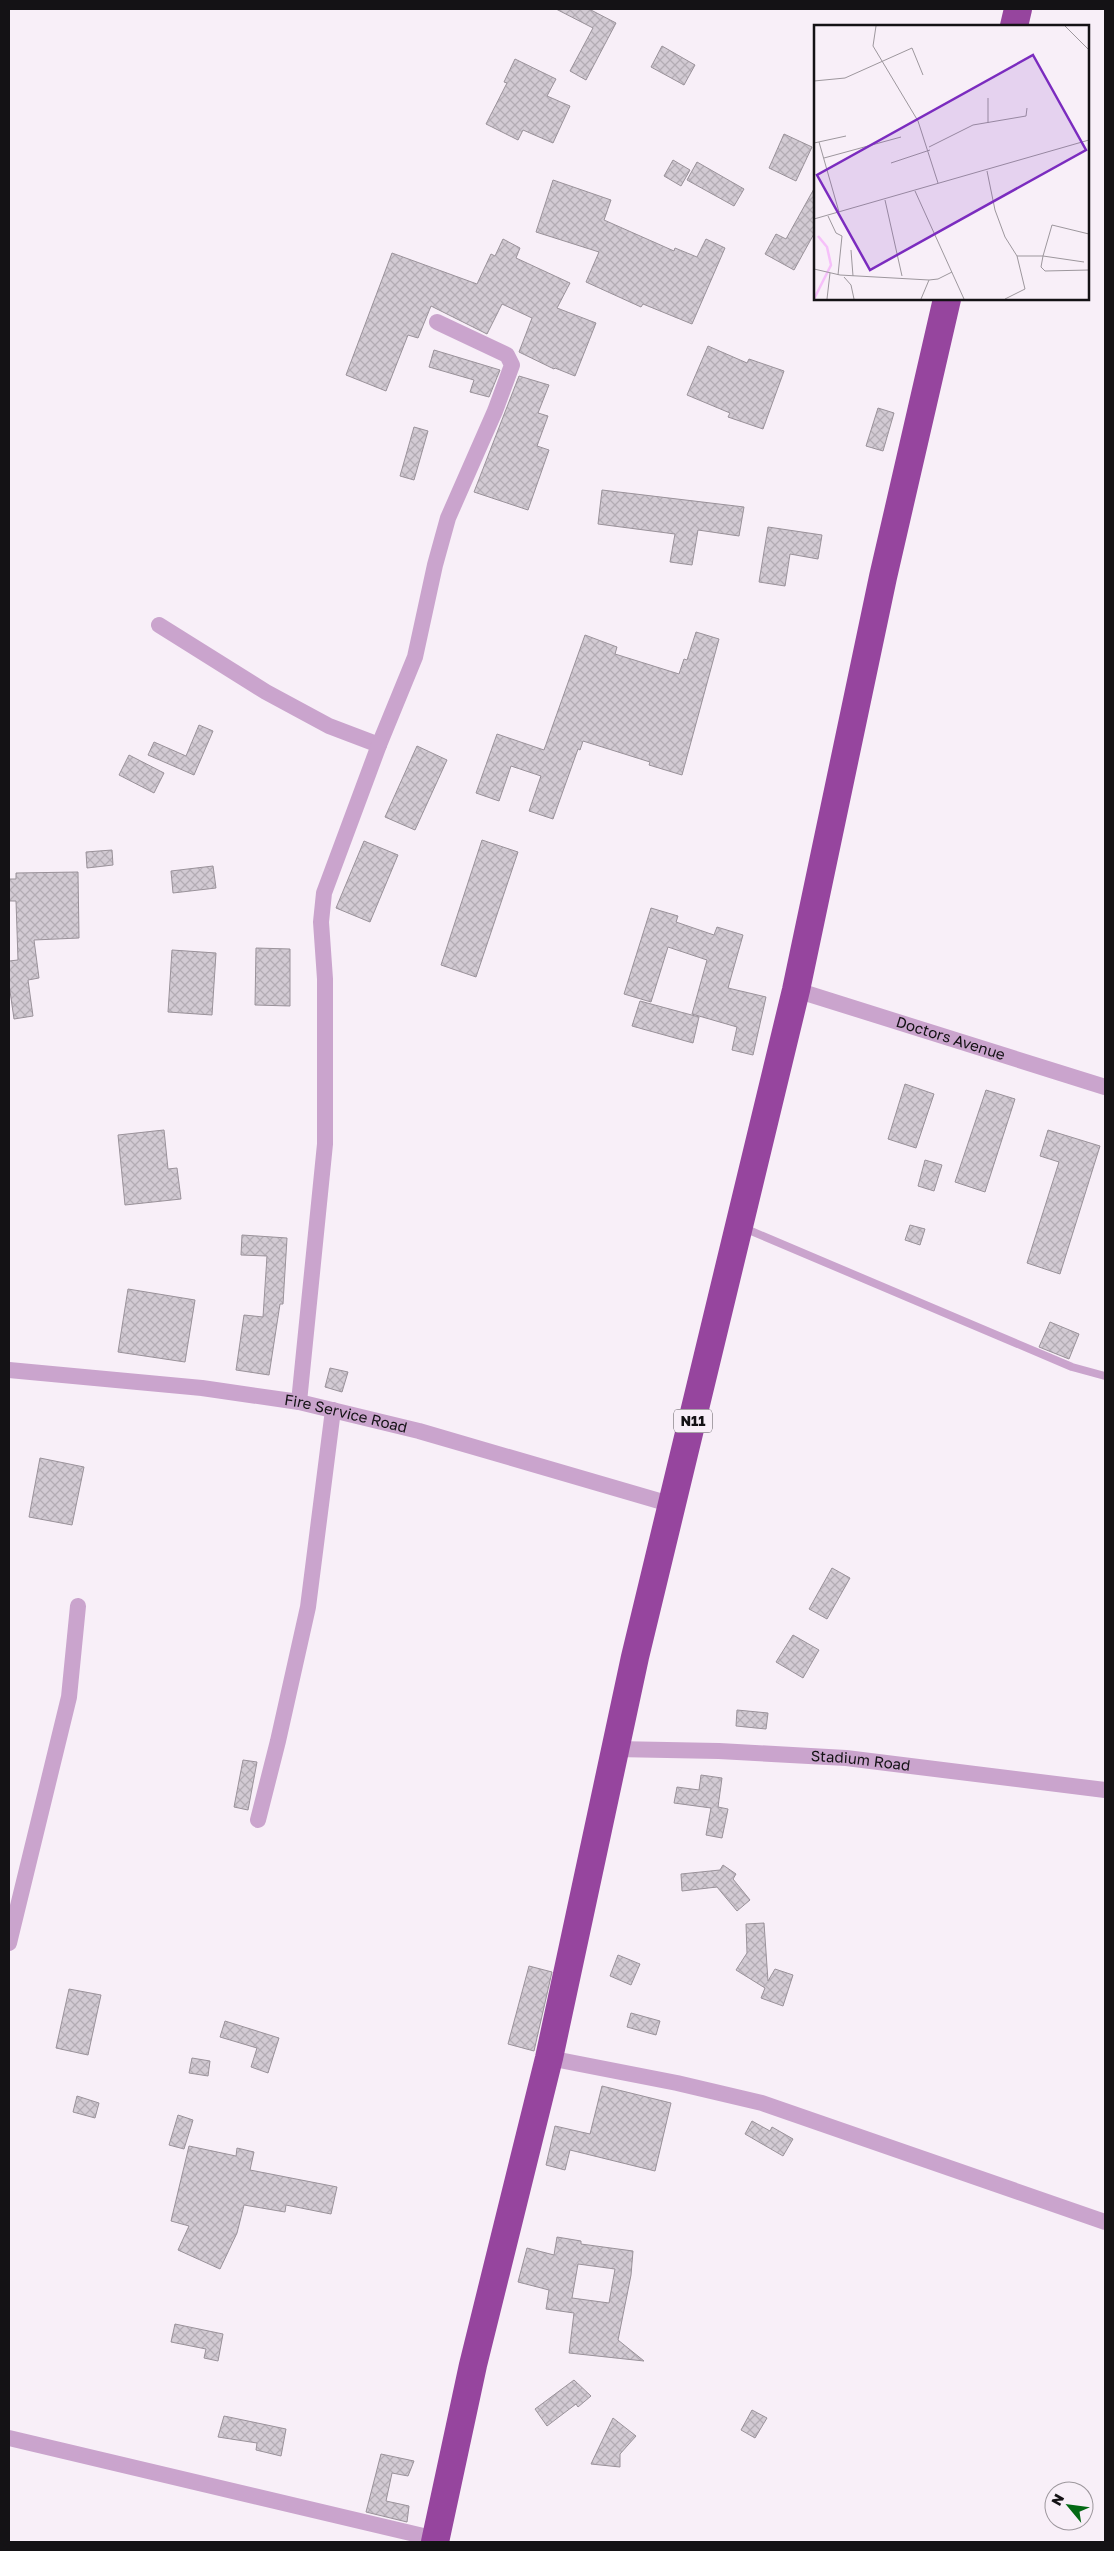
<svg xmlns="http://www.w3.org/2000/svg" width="1114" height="2551" font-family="'Golos Text',sans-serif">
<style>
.building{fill:url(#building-cross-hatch);stroke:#9a929a;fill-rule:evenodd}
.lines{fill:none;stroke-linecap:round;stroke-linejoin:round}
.lane{stroke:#caa4cd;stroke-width:8}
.street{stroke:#caa4cd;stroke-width:16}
.highway{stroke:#96459e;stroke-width:28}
.labels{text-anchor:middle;stroke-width:4;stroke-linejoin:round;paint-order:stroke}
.shield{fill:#f8eff8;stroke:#585459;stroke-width:1}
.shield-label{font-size:14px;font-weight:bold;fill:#141215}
.street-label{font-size:15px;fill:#141215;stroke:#f8eff8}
.inset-river{fill:none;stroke:#f6c0fa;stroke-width:2.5}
.inset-road{fill:none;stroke:#9d979d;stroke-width:1}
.view{fill:#7b2cbf;fill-opacity:0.15;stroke:#7b2cbf;stroke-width:2.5}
.inset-edge{fill:none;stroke:#141215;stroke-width:2.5}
</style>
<defs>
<pattern id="building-cross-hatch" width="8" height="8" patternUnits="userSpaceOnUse" patternTransform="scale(1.25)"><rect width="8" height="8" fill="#d2cad3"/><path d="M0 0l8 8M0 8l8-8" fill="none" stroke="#b3acb4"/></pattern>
</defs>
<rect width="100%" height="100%" fill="#f8eff8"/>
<path class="building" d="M 556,9 L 589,9 L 616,23 L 586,80 L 570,71 L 593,28 Z
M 662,46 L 695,65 L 684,85 L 651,67 Z
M 515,59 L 556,79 L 547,96 L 570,106 L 553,143 L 523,130 L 518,140 L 486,124 L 507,83 L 504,82 Z
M 784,134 L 812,147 L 796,181 L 769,168 Z
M 673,160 L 690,170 L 681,186 L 664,176 Z
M 697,162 L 744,189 L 734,206 L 687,180 Z
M 553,180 L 611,200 L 604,220 L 674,251 L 675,248 L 697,257 L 706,239 L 725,248 L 692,324 L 643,304 L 641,307 L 586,282 L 599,252 L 536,232 Z
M 815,187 L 815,232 L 794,270 L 765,254 L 776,234 L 786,239 Z
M 503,239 L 520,248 L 516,258 L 570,283 L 557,308 L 596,323 L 575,376 L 555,368 L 554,369 L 519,352 L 532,318 L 502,304 L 487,334 L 431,306 L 418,338 L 408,335 L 386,391 L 346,375 L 392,253 L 477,284 L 491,254 L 495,256 Z
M 708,346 L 747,363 L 749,359 L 784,371 L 763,429 L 728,417 L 730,413 L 687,395 Z
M 434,350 L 500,370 L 489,397 L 470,392 L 474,380 L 429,367 Z
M 519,376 L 549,385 L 538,413 L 548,416 L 537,446 L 549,450 L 528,510 L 474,492 Z
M 878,408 L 894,413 L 883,451 L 866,446 Z
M 414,427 L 428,431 L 414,480 L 400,476 Z
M 602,490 L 744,507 L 739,536 L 698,530 L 692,565 L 670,562 L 675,534 L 598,524 Z
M 768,527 L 822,535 L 818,559 L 790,554 L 785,586 L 759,582 Z
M 696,632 L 719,639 L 682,775 L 649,765 L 650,762 L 583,741 L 580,750 L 578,749 L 553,819 L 529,811 L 541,776 L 511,766 L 499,801 L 476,793 L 497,734 L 544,750 L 585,635 L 617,647 L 615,654 L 679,674 L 684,659 L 687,660 Z
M 199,725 L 213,731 L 194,775 L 148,755 L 154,742 L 186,756 Z
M 417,746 L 447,760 L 415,830 L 385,817 Z
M 129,755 L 164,773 L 154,793 L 119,775 Z
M 482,840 L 518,852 L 476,977 L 441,965 Z
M 364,841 L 398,855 L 370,922 L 336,908 Z
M 112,850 L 113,865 L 87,868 L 86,852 Z
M 213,866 L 216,888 L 173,893 L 171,871 Z
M 78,872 L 79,938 L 34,940 L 39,978 L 28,980 L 33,1016 L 14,1019 L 9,984 L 9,961 L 18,960 L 16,901 L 9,901 L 9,879 L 16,879 L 16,873 Z
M 651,908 L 678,916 L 676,922 L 714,935 L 717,927 L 743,935 L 728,988 L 766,997 L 753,1055 L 732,1050 L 737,1027 L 692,1014 L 707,960 L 668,947 L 651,1002 L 624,994 Z
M 256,948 L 290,949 L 290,1006 L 255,1005 Z
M 172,950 L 216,953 L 212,1015 L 168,1012 Z
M 640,1001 L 699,1017 L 693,1043 L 632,1026 Z
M 905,1084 L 934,1094 L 916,1148 L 888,1139 Z
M 986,1090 L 1015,1099 L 985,1192 L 955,1182 Z
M 164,1130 L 168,1169 L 177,1168 L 181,1199 L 125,1205 L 118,1135 Z
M 1048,1130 L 1100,1146 L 1060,1274 L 1027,1263 L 1059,1162 L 1040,1156 Z
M 925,1160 L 942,1165 L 934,1191 L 918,1186 Z
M 910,1225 L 925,1229 L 920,1245 L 905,1240 Z
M 242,1235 L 287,1238 L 283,1304 L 280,1304 L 269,1375 L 236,1370 L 244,1315 L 263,1317 L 267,1256 L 241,1255 Z
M 128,1289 L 195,1300 L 185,1362 L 118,1352 Z
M 1050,1322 L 1079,1334 L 1069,1359 L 1039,1347 Z
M 330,1368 L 348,1372 L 342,1392 L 325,1387 Z
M 40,1458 L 84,1467 L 72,1525 L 29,1517 Z
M 832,1568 L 850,1578 L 827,1619 L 809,1609 Z
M 793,1635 L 819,1650 L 803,1678 L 776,1662 Z
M 737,1710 L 768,1713 L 766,1729 L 736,1726 Z
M 243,1760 L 257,1762 L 248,1810 L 234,1807 Z
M 701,1775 L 722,1778 L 718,1807 L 728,1809 L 722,1838 L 706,1835 L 711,1808 L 674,1803 L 677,1787 L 699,1790 Z
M 723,1865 L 736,1874 L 733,1879 L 750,1900 L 737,1911 L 717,1887 L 682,1891 L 681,1874 L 720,1870 Z
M 764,1923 L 768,1981 L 775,1969 L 793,1975 L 783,2006 L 761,1998 L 765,1988 L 736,1970 L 747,1953 L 746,1924 Z
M 618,1955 L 640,1964 L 631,1985 L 610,1976 Z
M 529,1966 L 552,1972 L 534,2051 L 508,2044 Z
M 69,1989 L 101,1995 L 88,2055 L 56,2048 Z
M 631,2013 L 660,2021 L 656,2035 L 627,2027 Z
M 225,2021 L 279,2038 L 268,2073 L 251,2067 L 257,2048 L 220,2037 Z
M 192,2058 L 210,2061 L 208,2076 L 189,2073 Z
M 602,2086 L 671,2103 L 655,2171 L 570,2150 L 565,2170 L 546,2165 L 555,2126 L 590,2134 Z
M 77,2096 L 99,2103 L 95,2118 L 73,2112 Z
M 178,2115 L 193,2120 L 184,2149 L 169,2145 Z
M 752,2121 L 770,2131 L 772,2127 L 793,2139 L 783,2156 L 745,2134 Z
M 189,2146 L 236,2156 L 237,2148 L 254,2152 L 250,2170 L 337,2187 L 331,2214 L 286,2205 L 285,2212 L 244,2205 L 237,2233 L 220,2269 L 178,2250 L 189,2226 L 171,2221 Z
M 557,2237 L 581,2241 L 581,2244 L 633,2251 L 631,2275 L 618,2340 L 644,2361 L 569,2353 L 574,2313 L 546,2309 L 549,2290 L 518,2282 L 527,2248 L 554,2255 ZM 578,2264 L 615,2269 L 609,2303 L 572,2298 Z
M 175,2324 L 223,2334 L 218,2361 L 204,2358 L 206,2349 L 171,2342 Z
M 574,2380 L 591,2396 L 578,2407 L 576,2404 L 547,2426 L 535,2409 Z
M 752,2410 L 767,2418 L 755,2438 L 741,2430 Z
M 224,2416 L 286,2429 L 281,2456 L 256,2450 L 257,2443 L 218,2437 Z
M 613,2418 L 636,2436 L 620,2454 L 620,2467 L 591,2464 Z
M 381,2454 L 414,2461 L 408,2476 L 392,2473 L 386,2501 L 409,2506 L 407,2522 L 366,2512 Z"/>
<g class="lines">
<path class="lane" d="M 744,1228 L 1072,1367 L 1105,1376"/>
<g class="street">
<path d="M 159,625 L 266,692 L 329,726 L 379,745"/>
<path id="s1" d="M 796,990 L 1105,1087"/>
<path id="s2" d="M 9,1370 L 202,1388 L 299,1402 L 419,1431 L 673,1505"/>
<path d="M 299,1402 L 325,1144 L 325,979 L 321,922 L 324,893 L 379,745 L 415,657 L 435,565 L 448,518 L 495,411 L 512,365 L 507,355 L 437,322"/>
<path id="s3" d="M 615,1749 L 719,1751 L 846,1758 L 1105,1790"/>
<path d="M 258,1820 L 278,1741 L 308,1607 L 333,1410"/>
<path d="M 9,1943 L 69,1697 L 78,1606"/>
<path d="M 549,2058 L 677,2083 L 762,2103 L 1105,2222"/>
<path d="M 9,2438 L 436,2539"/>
</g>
<path class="highway" d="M 1014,26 L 1018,9
M 435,2542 L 473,2365 L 549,2058 L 635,1657 L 796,990 L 883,577 L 947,299"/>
</g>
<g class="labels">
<rect class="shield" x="674" y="1409.5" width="38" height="23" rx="4"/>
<g class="shield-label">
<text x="693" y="1426">N11</text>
</g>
<g class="street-label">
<text dy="5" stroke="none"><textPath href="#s1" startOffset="162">Doctors Avenue</textPath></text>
<text dy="5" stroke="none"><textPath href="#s2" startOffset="340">Fire Service Road</textPath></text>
<text dy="5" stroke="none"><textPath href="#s3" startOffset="246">Stadium Road</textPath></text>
</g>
</g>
<g transform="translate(814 25)">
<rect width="275" height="275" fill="#f8eff8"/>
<path class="inset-river" d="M 0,274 L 17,240 L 13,222 L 4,211"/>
<path class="inset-road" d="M 62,1 L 59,21 L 104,96 L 124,158M 251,1 L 275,25M 0,56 L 31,53 L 98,23 L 109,50M 174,73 L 174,98M 5,117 L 25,187M 0,118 L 32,111M 115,122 L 159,100 L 212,91 L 213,83M 10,133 L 87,112M 77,138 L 116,125M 173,146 L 181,185 L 191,212 L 203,231 L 211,264 L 191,274M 101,166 L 150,274M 71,175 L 88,251M 14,191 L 22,208 L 28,211 L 24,250M 0,194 L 275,115M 37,225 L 39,251M 203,231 L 229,231 L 238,200 L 275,209M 270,237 L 229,231 L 227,242 L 231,246 L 275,245M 0,244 L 26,250 L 115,255 L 124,254 L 138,247M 30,252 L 37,260 L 40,274M 13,274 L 16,248M 107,274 L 115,255"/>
<path class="view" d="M 219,30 L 272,125 L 56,245 L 3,150 Z"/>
<rect width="275" height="275" class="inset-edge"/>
</g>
<rect width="1114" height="2551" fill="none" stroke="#141215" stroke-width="20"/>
<g transform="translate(1069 2506) rotate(299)"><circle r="24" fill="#f8eff8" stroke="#9d979d"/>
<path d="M0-4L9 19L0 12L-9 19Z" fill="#046915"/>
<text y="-8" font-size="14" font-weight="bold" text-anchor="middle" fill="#141215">N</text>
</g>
</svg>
